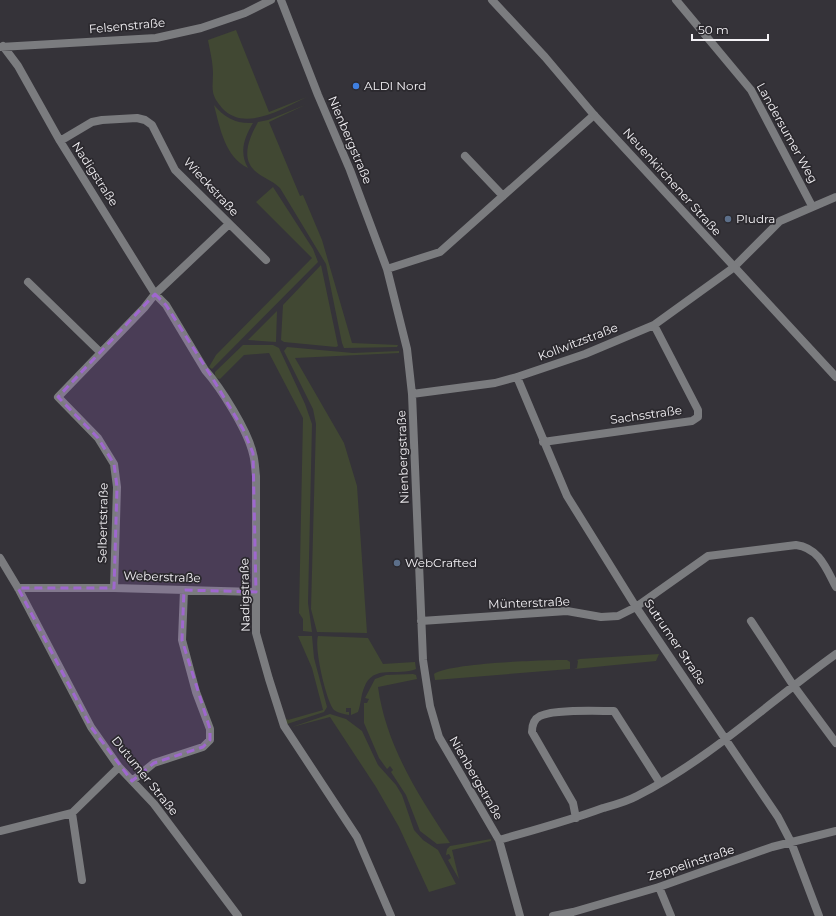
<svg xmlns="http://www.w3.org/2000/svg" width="836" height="916" font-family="Montserrat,sans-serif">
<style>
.green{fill:#414833}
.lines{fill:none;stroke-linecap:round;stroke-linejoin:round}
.minor{stroke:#7b7c7f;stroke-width:8}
.tertiary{stroke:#7b7c7f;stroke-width:8}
.marked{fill:#9f67cf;fill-opacity:0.2;stroke:#9f67cf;stroke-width:3;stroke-dasharray:8 5;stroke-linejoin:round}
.shop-dot{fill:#3f7fe0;stroke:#2b292e;stroke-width:1.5}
.service-dot{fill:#5c6f8a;stroke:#2b292e;stroke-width:1.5}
.labels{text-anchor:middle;stroke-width:3.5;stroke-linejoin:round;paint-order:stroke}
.street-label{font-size:12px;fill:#f3f1f5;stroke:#2b292e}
.poi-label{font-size:12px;fill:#f3f1f5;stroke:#2b292e;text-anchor:start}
</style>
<rect width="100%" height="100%" fill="#353339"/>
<path class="green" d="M 236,30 L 269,112 L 307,97 C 283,108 245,133 222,108 C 218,103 214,98 213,92 C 212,86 213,80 213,74 C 213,62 210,51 208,40 Z
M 214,105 C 225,118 236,124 253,123 C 244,138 239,152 248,168 C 225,157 220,128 214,105 Z
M 305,105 L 269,122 L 300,196 L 303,195 L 322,240 L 352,343 L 398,345 L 397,347 L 344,348 L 342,343 L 326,264 L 280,188 C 272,180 261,177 254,170 C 240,156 251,135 258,122 L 268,120 Z
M 273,187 L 313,249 L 318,262 L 212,369 L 209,367 L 216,355 L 312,258 L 256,202 Z
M 321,265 L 338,346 L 336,347 L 284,342 L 281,340 L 283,305 Z
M 277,311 L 276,342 L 248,340 Z
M 243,345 L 273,345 L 279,348 L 305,404 L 312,424 L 308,603 L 312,632 L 303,631 L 303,619 L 299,613 L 303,418 L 269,353 L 244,355 L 220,379 L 215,378 L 215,372 Z
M 287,347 L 353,353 L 399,351 L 399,353 L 295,358 L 344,443 L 357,486 L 367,633 L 317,632 L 311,609 L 316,424 L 313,409 L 284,351 Z
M 298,636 L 312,636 L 314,658 L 327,707 L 324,712 L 287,724 L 285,720 L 287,719 L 288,720 L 323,710 L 312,668 Z
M 318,636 L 368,638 L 383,664 L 415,662 L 416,669 C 398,677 373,663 364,688 C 361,695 361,704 358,712 L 351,715 L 351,708 L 346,708 L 346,712 L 349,712 L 349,715 C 344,714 338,713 334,710 C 326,701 314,648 318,636 Z
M 659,654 L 656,661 L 574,669 L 577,668 L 578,661 L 577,660 L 580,659 Z
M 567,660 L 570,662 L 570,669 L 435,680 L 434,674 C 449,663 543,660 567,660 Z
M 413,674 L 416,675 L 417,679 L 378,687 C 386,745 418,795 450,843 L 437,844 L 420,831 L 406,795 L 391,772 L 393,770 L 390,766 L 387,769 L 379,758 L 364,723 L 364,703 L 367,703 L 369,699 L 365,698 L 375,679 L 386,675 Z
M 330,714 L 346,719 L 362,731 L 378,765 L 396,785 L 402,795 L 414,830 L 423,840 L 438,850 L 456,884 L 429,892 L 399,827 L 376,787 L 330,717 L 292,727 Z
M 491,839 L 491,841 L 452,850 L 459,879 L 448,860 L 451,858 L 449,854 L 446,855 L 447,849 L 450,846 Z"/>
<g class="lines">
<path class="minor" d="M 281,0 L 318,95 L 350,170 L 387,269 L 407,349 L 412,394 L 423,660 L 430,706 L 439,737 L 499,840 L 520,916
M 676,0 L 751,90 L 812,206
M 3,46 L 18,66 L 60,141 L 155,294 L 166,305 L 205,370 C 221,388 248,431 253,454 C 255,461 255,468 256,476 L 256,633 L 269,679 L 284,726 L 357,837 L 391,916
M 0,47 L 156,38 L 201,28 L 245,13 L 271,0
M 60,141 L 92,122 L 102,120 L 137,118 L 145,120 L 152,125 L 175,170 L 266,260
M 465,156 L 503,196
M 387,269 L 440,252 L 594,115
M 28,282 L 100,352
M 517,377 L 567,496 L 636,607 L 778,817 L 791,842 L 819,916
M 412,394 L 495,383 L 517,377 L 585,354 L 654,325 L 733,268 L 780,221 L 836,197
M 543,442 L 692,421 L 698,417 L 698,410 L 654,325
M 0,558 L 18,588 L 91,727 L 119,767 L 154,804 L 238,916
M 18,588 L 114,588 L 256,592
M 114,588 L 117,487 L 114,464 L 98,438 L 58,397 L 144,308 L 155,294 L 229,224
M 421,621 L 567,611 L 601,617 L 618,616 L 636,607 L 708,556 L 796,545 C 819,548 826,568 836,587
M 751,621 L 793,685 L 836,743
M 132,781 L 154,763 L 203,747 L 210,740 L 210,729 L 196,692 L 182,640 L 184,590
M 72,813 L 82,880
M 576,818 L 573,803 L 532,732 C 532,726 534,719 540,716 C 554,709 597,711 614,711 L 660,783
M 0,831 L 72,813 L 119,767
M 499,840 C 534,830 568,821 603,808 C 614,805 626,802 637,796 C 710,759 770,701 836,654
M 659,887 L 671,916
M 553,916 L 573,912 L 659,887 L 772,847 L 836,831"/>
<path class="tertiary" d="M 492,0 L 545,57 L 594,115 L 836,377"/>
</g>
<path class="marked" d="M 155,294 L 166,305 L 213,379 L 243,429 L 253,453 L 256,592 L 184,590 L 182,640 L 210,729 L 210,740 L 203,747 L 154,763 L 132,781 L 91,727 L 18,588 L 114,588 L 117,487 L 114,464 L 98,438 L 58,397 Z"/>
<circle class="shop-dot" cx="356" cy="86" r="4"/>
<g class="service-dot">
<circle cx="728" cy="219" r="4"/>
<circle cx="397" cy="563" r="4"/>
</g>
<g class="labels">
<g class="street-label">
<text transform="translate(127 26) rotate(-5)" y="4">Felsenstraße</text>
<text transform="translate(787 133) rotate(61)" y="4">Landersumer Weg</text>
<text transform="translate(350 140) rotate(67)" y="4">Nienbergstraße</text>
<text transform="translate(95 174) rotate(57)" y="4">Nadigstraße</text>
<text transform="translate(672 182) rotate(48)" y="4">Neuenkirchener Straße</text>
<text transform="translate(211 187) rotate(47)" y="4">Wieckstraße</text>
<text transform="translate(578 342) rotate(-21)" y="4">Kollwitzstraße</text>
<text transform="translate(646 415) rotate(-8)" y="4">Sachsstraße</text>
<text transform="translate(403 457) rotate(-92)" y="4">Nienbergstraße</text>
<text transform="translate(103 523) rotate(-89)" y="4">Selbertstraße</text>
<text transform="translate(162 577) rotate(2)" y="4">Weberstraße</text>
<text transform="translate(245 595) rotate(-91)" y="4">Nadigstraße</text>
<text transform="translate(529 603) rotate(-2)" y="4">Münterstraße</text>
<text transform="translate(675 642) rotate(56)" y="4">Sutrumer Straße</text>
<text transform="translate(145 776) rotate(51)" y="4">Dutumer Straße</text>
<text transform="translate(476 778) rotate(60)" y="4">Nienbergstraße</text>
<text transform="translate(691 863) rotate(-18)" y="4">Zeppelinstraße</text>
</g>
<g class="poi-label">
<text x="364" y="90">ALDI Nord</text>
<text x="736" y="223">Pludra</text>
<text x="405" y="567">WebCrafted</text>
</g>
</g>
<path d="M692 34v6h76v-6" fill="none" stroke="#f3f1f5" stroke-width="2"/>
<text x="698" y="34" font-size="12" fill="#f3f1f5" stroke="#2b292e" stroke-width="3" paint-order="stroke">50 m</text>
</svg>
